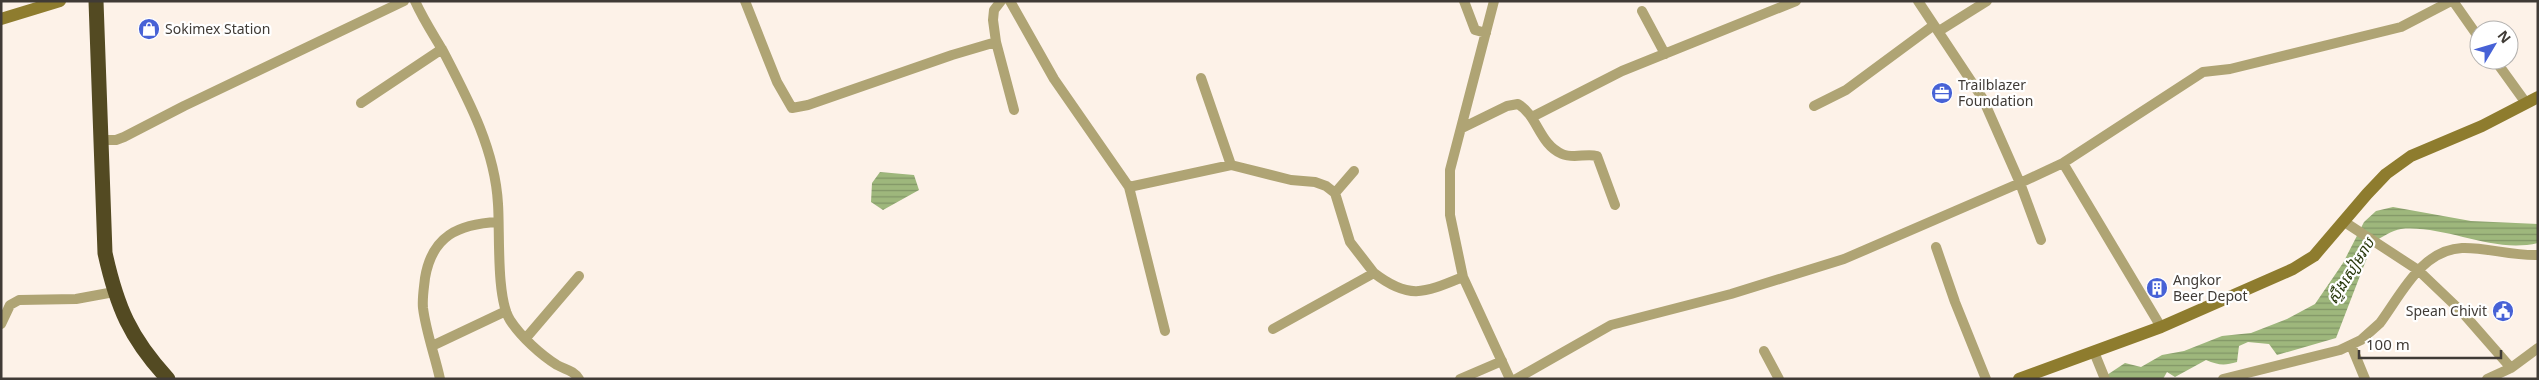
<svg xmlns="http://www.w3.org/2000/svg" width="2539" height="380" font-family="'Noto Sans','Noto Sans Khmer',sans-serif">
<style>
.water{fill:url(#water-rules)}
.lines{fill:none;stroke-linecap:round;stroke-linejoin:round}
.street{stroke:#afa474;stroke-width:10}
.secondary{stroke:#8e7c2e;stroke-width:12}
.highway{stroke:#534a22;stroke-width:15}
.labels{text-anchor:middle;stroke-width:4.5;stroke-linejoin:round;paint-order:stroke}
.poi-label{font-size:14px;fill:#403b36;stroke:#fff;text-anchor:start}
.water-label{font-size:15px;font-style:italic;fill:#27370a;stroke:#fff}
</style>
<defs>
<pattern id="water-rules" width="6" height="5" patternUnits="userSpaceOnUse" patternTransform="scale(1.25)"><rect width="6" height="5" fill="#9eb77c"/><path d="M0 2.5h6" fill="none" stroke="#829666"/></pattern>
</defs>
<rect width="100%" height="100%" fill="#fdf2e8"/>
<path class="water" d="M 880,172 L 914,175 L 919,190 L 883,210 L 871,202 L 872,183 Z
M 2393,207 L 2471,221 L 2538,224 L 2538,243 C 2492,254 2447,225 2401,229 C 2392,230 2381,238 2373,242 L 2336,338 L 2277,355 L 2269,344 L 2248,342 L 2239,346 L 2237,362 C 2224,366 2218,365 2206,360 L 2175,377 L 2167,372 L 2163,379 L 2101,379 L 2125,363 L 2141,367 L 2162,355 L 2184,351 L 2222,336 L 2251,333 L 2287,319 L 2315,304 L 2343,263 L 2364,222 L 2376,211 Z"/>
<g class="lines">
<path class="street" d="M 415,1 C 423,19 433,34 443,51 C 468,99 495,149 498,204 C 500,232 496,298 510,320 C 521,337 541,355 557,365 C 566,370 573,370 579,379
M 745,1 L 777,82 L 792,108 L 808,105 L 952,55 L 996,42
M 1001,1 L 994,10 L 993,20 L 996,42 L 1014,110
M 1010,1 L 1054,79 L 1129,187 L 1231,165 L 1291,180 L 1315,182 L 1326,186 L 1335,193
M 1464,1 L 1475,30 L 1486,33
M 1494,1 L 1450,170 L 1450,215 L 1463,277 L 1510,379
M 1918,1 L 1983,99 L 2020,183 L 2041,240
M 2453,1 L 2479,38
M 1642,11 L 1665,54
M 1939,31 L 1987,1
M 2495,60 L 2526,103
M 1201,78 L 1231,165
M 361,103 L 442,49
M 1814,106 L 1846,90 L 1934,25
M 1532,117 L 1622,71 L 1796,1
M 1462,128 L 1507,106 L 1518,104 C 1538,116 1539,144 1562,154 C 1574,159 1586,153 1597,156 L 1615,205
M 101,140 L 116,140 L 124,137 L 184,106 L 404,1
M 2063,163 L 2161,327
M 1354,171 L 1335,193 L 1350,242 L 1374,273
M 1129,187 L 1165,331
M 2343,221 L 2418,270 L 2462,312 L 2511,368
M 1936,247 L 1955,302 L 1986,379
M 1,324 L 10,305 L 19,300 L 76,299 L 114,292
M 1273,329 L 1374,273 C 1409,300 1424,293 1463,277
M 526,338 L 579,276
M 2351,345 L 2365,379
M 432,346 L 506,311
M 1764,351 L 1779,379
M 2094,352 L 2105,379
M 440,379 C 435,356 426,332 423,308 C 422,298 424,288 425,278 C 432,236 458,224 498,222
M 1460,379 L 1502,361
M 1516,379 L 1611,325 L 1731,294 L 1844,259 L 2020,183 L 2063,163 L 2203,72 L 2230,69 L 2401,27 L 2451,1
M 2223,379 L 2340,350 L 2361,340 L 2380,323 C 2401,295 2421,250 2462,248 C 2485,247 2512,256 2538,255
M 2487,379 L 2511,368 L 2538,348"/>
<path class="secondary" d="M 1,19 L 60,1
M 2019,379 L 2161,327 L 2293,269 L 2314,256 L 2367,194 L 2386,174 L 2411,156 L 2482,126 L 2538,97"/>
<path class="highway" d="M 96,1 L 105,253 C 117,307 130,338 168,379"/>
</g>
<defs>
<g id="shop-disc" transform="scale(1.125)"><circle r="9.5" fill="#4762d6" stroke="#fff"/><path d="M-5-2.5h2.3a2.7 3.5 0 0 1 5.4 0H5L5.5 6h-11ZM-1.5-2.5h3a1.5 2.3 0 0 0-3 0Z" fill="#fff"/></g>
<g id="office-disc" transform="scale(1.125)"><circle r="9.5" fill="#4762d6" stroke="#fff"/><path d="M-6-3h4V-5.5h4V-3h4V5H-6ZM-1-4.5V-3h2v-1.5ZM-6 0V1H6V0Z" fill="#fff"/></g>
<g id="building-disc" transform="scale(1.125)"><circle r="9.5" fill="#4762d6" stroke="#fff"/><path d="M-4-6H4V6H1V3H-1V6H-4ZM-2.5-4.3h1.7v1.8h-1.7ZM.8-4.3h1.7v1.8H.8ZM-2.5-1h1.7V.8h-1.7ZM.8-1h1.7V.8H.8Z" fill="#fff"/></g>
<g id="civic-disc" transform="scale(1.125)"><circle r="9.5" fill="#4762d6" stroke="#fff"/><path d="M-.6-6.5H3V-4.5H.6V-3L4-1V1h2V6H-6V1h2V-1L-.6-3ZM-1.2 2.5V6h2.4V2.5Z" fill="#fff"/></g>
</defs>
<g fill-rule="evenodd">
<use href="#shop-disc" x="149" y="29"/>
<use href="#office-disc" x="1942" y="93"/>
<use href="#building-disc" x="2157" y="288"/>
<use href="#civic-disc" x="2503" y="311"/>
</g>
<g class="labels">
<g class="poi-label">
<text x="165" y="34">Sokimex Station</text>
<text x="1958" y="90">Trailblazer<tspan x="1958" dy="16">Foundation</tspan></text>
<text x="2173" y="285">Angkor<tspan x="2173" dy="16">Beer Depot</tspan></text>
<text x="2487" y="316" text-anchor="end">Spean Chivit</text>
</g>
<g class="water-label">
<text transform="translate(2351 271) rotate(-58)" y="5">ស្ទឹងសៀមរាប</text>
</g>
</g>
<rect width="2539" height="380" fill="none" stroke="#403b36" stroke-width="5"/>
<g transform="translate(2494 45) rotate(52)"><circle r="24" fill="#ffffff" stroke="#b3b1af"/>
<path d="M0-4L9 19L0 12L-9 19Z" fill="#4762d6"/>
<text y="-8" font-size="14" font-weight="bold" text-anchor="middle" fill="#403b36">N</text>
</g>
<path d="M2359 350v8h142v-8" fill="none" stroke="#403b36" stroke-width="2.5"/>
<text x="2366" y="350" font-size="15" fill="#403b36" stroke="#ffffff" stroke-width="4" paint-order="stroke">100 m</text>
</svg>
